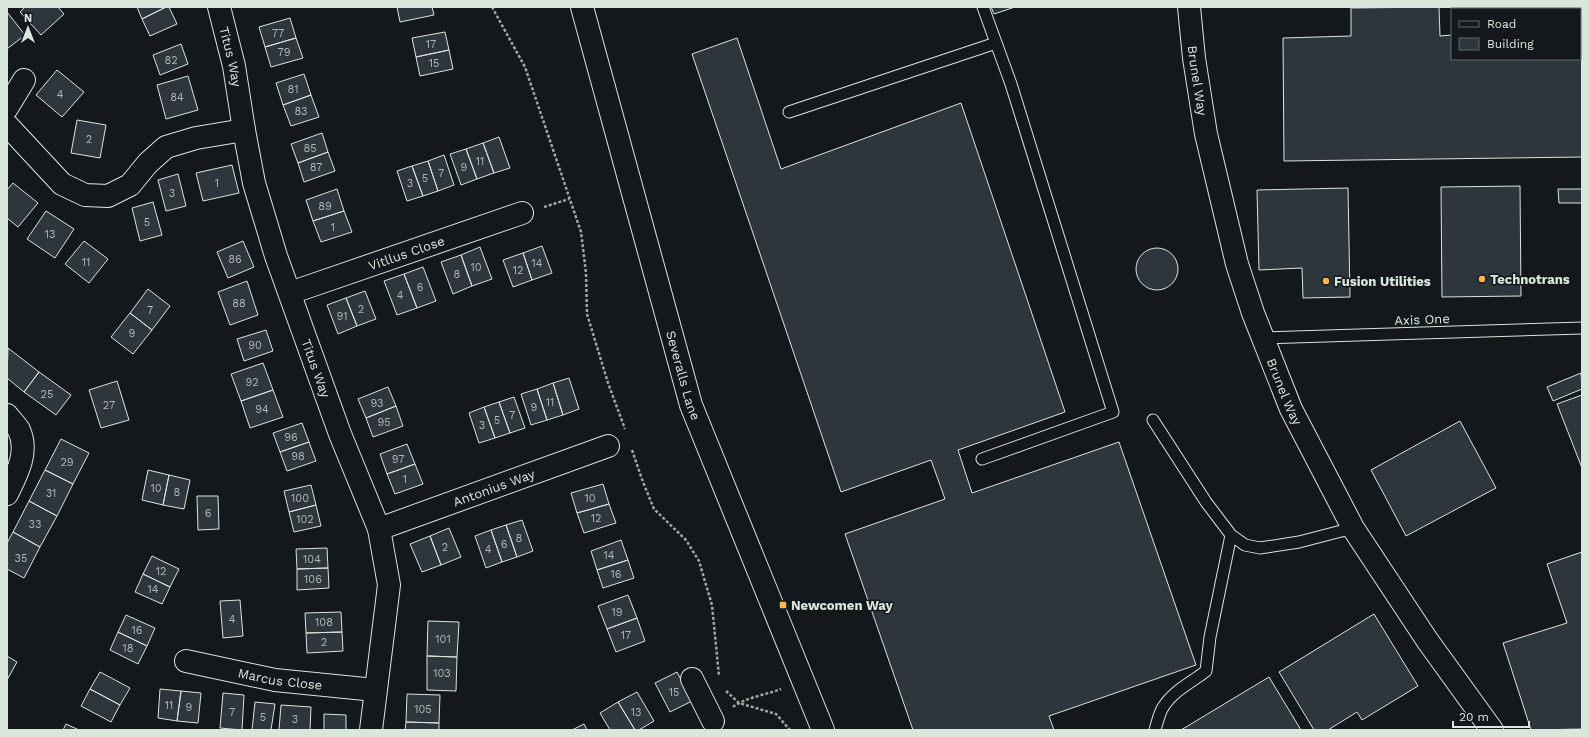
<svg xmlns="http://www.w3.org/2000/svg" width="1589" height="737" font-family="'Work Sans',sans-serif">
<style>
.building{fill:#2c363c;stroke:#d8e6dc}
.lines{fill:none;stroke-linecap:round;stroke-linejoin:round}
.service-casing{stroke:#d8e6dc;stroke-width:13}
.minor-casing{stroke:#d8e6dc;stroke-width:24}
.tertiary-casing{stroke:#d8e6dc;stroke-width:24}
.path{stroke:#9da8a2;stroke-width:2.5;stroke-dasharray:3 2;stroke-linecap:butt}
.service{stroke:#14181c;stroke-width:11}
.minor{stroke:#14181c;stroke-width:22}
.tertiary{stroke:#14181c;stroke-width:22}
.poi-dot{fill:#ffb74d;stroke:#14181c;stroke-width:1.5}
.labels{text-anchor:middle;stroke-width:3;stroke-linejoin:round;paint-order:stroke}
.number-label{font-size:11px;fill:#adbab4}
.street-label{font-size:13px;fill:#d8e6dc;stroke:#14181c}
.poi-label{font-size:13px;font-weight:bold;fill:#d8e6dc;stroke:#14181c;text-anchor:start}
</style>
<rect width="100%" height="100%" fill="#14181c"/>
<path class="building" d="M 25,7 L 58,7 L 64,14 L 41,35 L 20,12 Z
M 137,7 L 166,7 L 142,19 Z
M 166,7 L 169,7 L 177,24 L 150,36 L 142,19 Z
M 397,7 L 432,7 L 434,15 L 400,22 Z
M 991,7 L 1015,7 L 994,14 Z
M 1439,7 L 1440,36 L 1452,35 L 1452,59 L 1580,59 L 1580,33 L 1582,33 L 1582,157 L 1284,161 L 1283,38 L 1351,36 L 1351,8 Z
M 1497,7 L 1537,7 L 1537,9 L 1497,9 Z
M 7,12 L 25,35 L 7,49 Z
M 290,18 L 296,38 L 265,47 L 259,27 Z
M 445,32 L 449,50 L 416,57 L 412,38 Z
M 296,38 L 303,58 L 271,67 L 265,47 Z
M 737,38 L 781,169 L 961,103 L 1065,412 L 958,450 L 972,493 L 1119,442 L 1196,665 L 1049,716 L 1054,730 L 913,730 L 845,534 L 945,499 L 931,460 L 841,492 L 692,54 Z
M 181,44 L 188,64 L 160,75 L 153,55 Z
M 449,50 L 453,69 L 420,76 L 416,57 Z
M 57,70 L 84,92 L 62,117 L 36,95 Z
M 304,74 L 311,95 L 283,105 L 276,83 Z
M 188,76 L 198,110 L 166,119 L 157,85 Z
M 311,95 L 319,117 L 291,126 L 283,105 Z
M 77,120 L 106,125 L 100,158 L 71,153 Z
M 322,133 L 328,152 L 298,163 L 291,144 Z
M 499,137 L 510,168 L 494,173 L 483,143 Z
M 483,143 L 494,173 L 477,179 L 466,149 Z
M 466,149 L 477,179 L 461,185 L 450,154 Z
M 328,152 L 335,171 L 304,182 L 298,163 Z
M 444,155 L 454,185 L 438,191 L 428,161 Z
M 428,161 L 438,191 L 423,196 L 412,166 Z
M 232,165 L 239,193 L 203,201 L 196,173 Z
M 412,166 L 423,196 L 407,201 L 397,171 Z
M 178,174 L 186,206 L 166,211 L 158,180 Z
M 13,183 L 38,203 L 18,227 L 7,218 L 7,190 Z
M 1520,186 L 1521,296 L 1442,297 L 1441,187 Z
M 1348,188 L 1350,297 L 1303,298 L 1302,268 L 1259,270 L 1257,190 Z
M 337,189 L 344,211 L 313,221 L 306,200 Z
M 1558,189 L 1582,189 L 1582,203 L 1559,203 Z
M 153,202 L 162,235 L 140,241 L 132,208 Z
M 46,211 L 74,229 L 55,258 L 27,239 Z
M 344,211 L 352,232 L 321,242 L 313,221 Z
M 84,241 L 108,259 L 89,283 L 65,264 Z
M 243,241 L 254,267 L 228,278 L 217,252 Z
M 542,246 L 552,273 L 532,280 L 523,253 Z
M 480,247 L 492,279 L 472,286 L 461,255 Z
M1136 269a21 21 0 1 1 42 0a21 21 0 1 1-42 0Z
M 523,253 L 532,280 L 513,287 L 503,260 Z
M 461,255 L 472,286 L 453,294 L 441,262 Z
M 423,267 L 436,301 L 417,308 L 404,274 Z
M 404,274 L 417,308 L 397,315 L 384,281 Z
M 247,281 L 258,315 L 230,325 L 218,292 Z
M 148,289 L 170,306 L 152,330 L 130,313 Z
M 365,291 L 376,319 L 357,326 L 346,298 Z
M 346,298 L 357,326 L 338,334 L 327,305 Z
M 130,313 L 152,330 L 133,354 L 111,337 Z
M 266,330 L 273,351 L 244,361 L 237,339 Z
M 8,348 L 39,372 L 24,392 L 7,378 Z
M 263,363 L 273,390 L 241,401 L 231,374 Z
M 39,372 L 71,395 L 56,415 L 24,392 Z
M 1581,373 L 1582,389 L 1553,401 L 1547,387 Z
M 569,378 L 579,409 L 563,415 L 553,383 Z
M 117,381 L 129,420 L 101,428 L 89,390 Z
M 553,383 L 563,415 L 547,420 L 537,389 Z
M 388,387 L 396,406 L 366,418 L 358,399 Z
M 537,389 L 547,420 L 531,425 L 521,394 Z
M 273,390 L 283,417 L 250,428 L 241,401 Z
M 1582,395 L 1582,468 L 1557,404 Z
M 514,397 L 525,428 L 510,433 L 499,402 Z
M 499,402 L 510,433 L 495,438 L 484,407 Z
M 396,406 L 403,426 L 373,437 L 366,418 Z
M 484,407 L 495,438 L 479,443 L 469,413 Z
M 1460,421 L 1496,488 L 1406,536 L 1371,470 Z
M 302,423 L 309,442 L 280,452 L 273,433 Z
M 61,439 L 89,453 L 73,484 L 45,470 Z
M 309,442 L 316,461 L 287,471 L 280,452 Z
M 407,444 L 415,464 L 387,474 L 380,454 Z
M 415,464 L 423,484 L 395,494 L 387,474 Z
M 45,470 L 73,484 L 57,516 L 29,501 Z
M 148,470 L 169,475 L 163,505 L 142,500 Z
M 169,475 L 190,480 L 184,509 L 163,505 Z
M 603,484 L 609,504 L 577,513 L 571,493 Z
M 311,485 L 316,505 L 289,512 L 284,491 Z
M 197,496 L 218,496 L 219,529 L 198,530 Z
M 29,501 L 57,516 L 40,547 L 13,532 Z
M 609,504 L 616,523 L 584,533 L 577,513 Z
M 316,505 L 321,526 L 294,532 L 289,512 Z
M 522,520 L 533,551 L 517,557 L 506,525 Z
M 506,525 L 517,557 L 502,562 L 491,530 Z
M 449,528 L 461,557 L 441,565 L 430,536 Z
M 491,530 L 502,562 L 486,568 L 475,536 Z
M 13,532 L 40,547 L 24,578 L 7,569 L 7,543 Z
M 430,536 L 441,565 L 422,572 L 410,544 Z
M 621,540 L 628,560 L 597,570 L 591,551 Z
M 327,548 L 328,568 L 297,569 L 296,549 Z
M 1582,552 L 1582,729 L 1531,730 L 1503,643 L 1567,623 L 1547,564 Z
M 152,556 L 179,569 L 170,587 L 143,574 Z
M 628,560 L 634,578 L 603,588 L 597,570 Z
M 328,568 L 329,588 L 297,590 L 297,569 Z
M 143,574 L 170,587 L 162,604 L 135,592 Z
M 628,595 L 637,618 L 607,629 L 598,606 Z
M 240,600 L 243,636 L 223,638 L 220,601 Z
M 341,612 L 342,632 L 306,633 L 305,613 Z
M 1374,614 L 1418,686 L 1362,720 L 1357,712 L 1328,730 L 1314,730 L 1279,672 Z
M 126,615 L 155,628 L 147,646 L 118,632 Z
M 637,618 L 645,641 L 616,652 L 607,629 Z
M 428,621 L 459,622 L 457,657 L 427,656 Z
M 118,632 L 147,646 L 138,664 L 110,650 Z
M 342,632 L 343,651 L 307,653 L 306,633 Z
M 7,656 L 17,662 L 7,680 Z
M 427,656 L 457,657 L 456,691 L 427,690 Z
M 100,672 L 130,688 L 120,705 L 90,689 Z
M 677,672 L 692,701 L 670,712 L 655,683 Z
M 1269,677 L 1301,730 L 1181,730 Z
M 90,689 L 120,705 L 111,722 L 81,706 Z
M 160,689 L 181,691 L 177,721 L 158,718 Z
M 181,691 L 201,693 L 198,723 L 177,721 Z
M 637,692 L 654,721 L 639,730 L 635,730 L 618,702 Z
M 223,693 L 244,695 L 242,730 L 220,728 Z
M 407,694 L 440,695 L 439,723 L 406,722 Z
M 255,702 L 275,704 L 271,730 L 252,730 Z
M 618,702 L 635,730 L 610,730 L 600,713 Z
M 281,705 L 311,707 L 310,730 L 279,730 Z
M 324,714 L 346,715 L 346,730 L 324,730 Z
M 406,722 L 439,723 L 439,730 L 405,730 Z
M 66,724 L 79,730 L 63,730 Z
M 584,724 L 587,730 L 572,730 Z"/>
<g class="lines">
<g class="service-casing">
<path id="service" d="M 789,112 L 996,43
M 1263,338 L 1582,328
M 1153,420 L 1206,502 L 1231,535 L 1245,545 L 1260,548 L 1299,542 L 1353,528
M 982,459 L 1113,412 L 1011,84 L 983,7
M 1155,730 C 1157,723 1159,715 1162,709 C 1172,691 1191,683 1206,671 L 1210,637 L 1231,535"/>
</g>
<g class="minor-casing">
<g id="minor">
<path id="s1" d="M 219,7 L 234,66 L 244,130 L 254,183 L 276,256 L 340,434 L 379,529 L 389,585 L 371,730"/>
<path id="s2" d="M 1189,7 L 1194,58 L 1206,134 L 1237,264 L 1253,313 L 1291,409 L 1353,528 L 1427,640 L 1492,730"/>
<path d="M 7,108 L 24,80"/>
<path d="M 7,125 L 62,184 L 85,195 L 108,196 L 130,185 L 148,163 L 166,147 L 196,138 L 244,130"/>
<path id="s3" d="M 290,293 L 522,213"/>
<path d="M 7,415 C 11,420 16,425 19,430 C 29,452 17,474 7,494"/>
<path id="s4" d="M 379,529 L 608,446"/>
<path id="s5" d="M 186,661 L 275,680 L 375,690"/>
<path d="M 692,679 L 713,721"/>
</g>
</g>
<g class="tertiary-casing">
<g id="tertiary">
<path id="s6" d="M 582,7 L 691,405 L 823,730"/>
</g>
</g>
<path class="path" d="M 492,7 L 525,67 L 581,232 L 586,273 L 587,314 L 608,383 L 625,429
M 544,207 L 569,199
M 632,450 L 643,482 L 654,509 L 686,540 L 699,561 L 712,605 L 719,676
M 726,691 L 739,703 L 776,714 L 790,730
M 733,707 C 746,697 766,695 781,689"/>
<use href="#service" class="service"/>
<use href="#minor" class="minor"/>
<use href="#tertiary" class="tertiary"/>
</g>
<g class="poi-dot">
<circle cx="1482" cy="279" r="4"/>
<circle cx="1326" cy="281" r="4"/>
<rect x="779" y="601" width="8" height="8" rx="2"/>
</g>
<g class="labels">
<g class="number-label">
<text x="278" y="37">77</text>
<text x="431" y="48">17</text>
<text x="284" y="56">79</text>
<text x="171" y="64">82</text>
<text x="434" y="67">15</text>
<text x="293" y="93">81</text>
<text x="60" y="98">4</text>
<text x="177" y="101">84</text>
<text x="301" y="115">83</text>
<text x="89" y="143">2</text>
<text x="310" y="152">85</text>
<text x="480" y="165">11</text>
<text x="316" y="171">87</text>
<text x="464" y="171">9</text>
<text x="441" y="177">7</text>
<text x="425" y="182">5</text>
<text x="217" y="187">1</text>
<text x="410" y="187">3</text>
<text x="172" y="197">3</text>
<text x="325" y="210">89</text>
<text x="147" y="226">5</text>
<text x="333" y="231">1</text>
<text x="50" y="238">13</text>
<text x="235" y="263">86</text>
<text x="86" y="266">11</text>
<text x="537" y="267">14</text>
<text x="476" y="271">10</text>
<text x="518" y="274">12</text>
<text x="457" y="278">8</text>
<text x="420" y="291">6</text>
<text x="400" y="299">4</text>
<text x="239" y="307">88</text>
<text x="361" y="313">2</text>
<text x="150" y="314">7</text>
<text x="342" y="320">91</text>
<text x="132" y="337">9</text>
<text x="255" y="349">90</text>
<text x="252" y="386">92</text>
<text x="47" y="398">25</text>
<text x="550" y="406">11</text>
<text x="377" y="407">93</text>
<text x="109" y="409">27</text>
<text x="534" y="411">9</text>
<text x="262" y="413">94</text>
<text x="512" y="419">7</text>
<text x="497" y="424">5</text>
<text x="384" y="426">95</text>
<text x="482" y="429">3</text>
<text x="291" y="441">96</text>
<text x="298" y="460">98</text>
<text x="398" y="463">97</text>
<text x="67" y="466">29</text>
<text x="405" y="483">1</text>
<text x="156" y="492">10</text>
<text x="177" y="496">8</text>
<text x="51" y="497">31</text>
<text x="300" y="502">100</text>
<text x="590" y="502">10</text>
<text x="208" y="517">6</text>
<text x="596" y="522">12</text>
<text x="305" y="523">102</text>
<text x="35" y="528">33</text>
<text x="519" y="542">8</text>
<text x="504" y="548">6</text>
<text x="445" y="551">2</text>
<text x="488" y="553">4</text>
<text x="609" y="559">14</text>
<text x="21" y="562">35</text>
<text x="312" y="563">104</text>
<text x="161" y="575">12</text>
<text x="616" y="578">16</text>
<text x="313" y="583">106</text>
<text x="153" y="593">14</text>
<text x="617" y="616">19</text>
<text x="232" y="623">4</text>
<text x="324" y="626">108</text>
<text x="137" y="634">16</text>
<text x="626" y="639">17</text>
<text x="443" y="643">101</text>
<text x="324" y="646">2</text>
<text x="128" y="652">18</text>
<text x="442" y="677">103</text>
<text x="674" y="696">15</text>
<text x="169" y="709">11</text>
<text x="189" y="711">9</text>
<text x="423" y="713">105</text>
<text x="232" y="716">7</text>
<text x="636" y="716">13</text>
<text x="263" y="721">5</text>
<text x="295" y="723">3</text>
</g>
<g class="street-label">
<text dy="5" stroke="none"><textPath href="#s1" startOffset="51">Titus Way</textPath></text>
<text dy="5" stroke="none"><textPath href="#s2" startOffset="74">Brunel Way</textPath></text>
<text dy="5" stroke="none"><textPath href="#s3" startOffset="123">Vitllus Close</textPath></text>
<text transform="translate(1422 319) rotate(-2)" y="5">Axis One</text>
<text dy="5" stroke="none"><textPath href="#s1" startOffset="375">Titus Way</textPath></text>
<text dy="5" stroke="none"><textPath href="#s6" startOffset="382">Severalls Lane</textPath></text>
<text dy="5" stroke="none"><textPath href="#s2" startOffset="398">Brunel Way</textPath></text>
<text dy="5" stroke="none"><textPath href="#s4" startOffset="122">Antonius Way</textPath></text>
<text dy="5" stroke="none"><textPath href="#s5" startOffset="96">Marcus Close</textPath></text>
</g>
<g class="poi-label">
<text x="1490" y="284">Technotrans</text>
<text x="1334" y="286">Fusion Utilities</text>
<text x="791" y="610">Newcomen Way</text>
</g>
</g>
<rect width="1589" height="737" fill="none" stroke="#d8e6dc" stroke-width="16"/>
<rect x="1451" y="8" width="130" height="52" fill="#14181c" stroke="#626a69"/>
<rect x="1459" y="21" width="20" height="6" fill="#14181c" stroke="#626a69"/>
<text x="1487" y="28" font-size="12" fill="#d8e6dc">Road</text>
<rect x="1459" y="38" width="20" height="12" fill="#2c363c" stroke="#626a69"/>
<text x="1487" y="48" font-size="12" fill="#d8e6dc">Building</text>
<g transform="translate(28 28)" stroke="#14181c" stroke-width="3" paint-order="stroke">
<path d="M0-3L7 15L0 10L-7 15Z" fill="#d8e6dc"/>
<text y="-6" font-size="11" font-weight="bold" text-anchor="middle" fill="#d8e6dc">N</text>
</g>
<path d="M1453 721v6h76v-6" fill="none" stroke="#d8e6dc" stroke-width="2"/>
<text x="1459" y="721" font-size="12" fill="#d8e6dc" stroke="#14181c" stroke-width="3" paint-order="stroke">20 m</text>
</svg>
